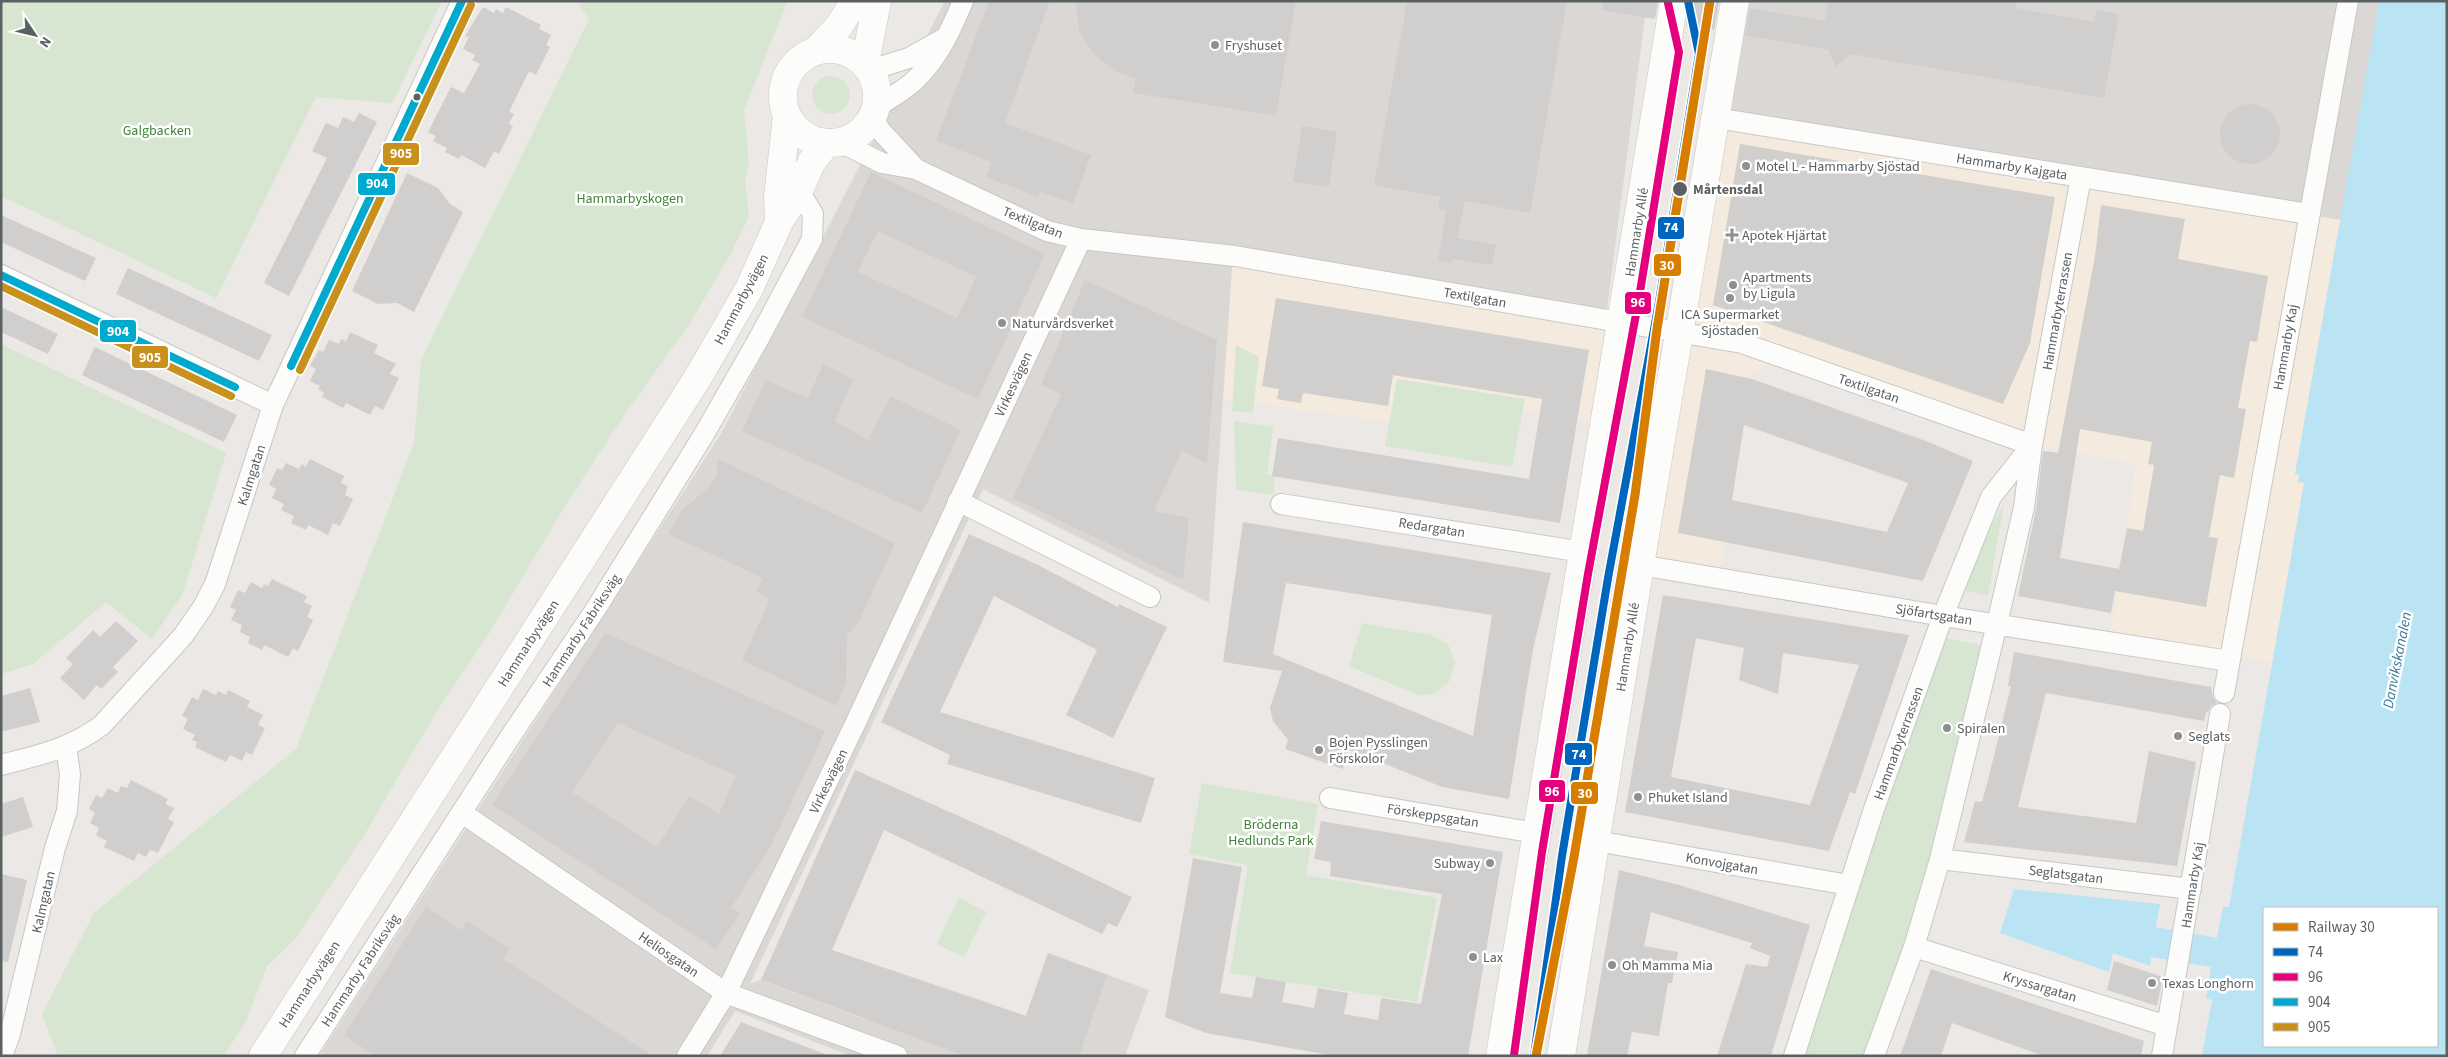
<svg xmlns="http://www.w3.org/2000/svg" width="2448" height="1057" font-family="'Source Sans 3',sans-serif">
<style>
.commercial{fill:#f4ebde}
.industrial{fill:#dbd7d5}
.green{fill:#d7e6d1}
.water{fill:#bae4f4;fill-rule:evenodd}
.building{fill:#d1cfce;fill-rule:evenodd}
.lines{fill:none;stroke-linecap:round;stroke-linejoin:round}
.street-casing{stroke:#c7c7c7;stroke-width:22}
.secondary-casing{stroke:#c7c7c7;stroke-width:29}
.street{stroke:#fcfcfb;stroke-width:20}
.secondary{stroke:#fcfcfb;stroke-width:28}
.bus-1-casing{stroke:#fff;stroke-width:11}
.bus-2-casing{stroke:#fff;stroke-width:11}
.bus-3-casing{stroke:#fff;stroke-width:11}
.bus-4-casing{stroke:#fff;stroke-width:11}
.bus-1{stroke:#0065bd;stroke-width:8}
.bus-2{stroke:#e5007d;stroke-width:8}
.bus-3{stroke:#00a9ce;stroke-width:8}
.bus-4{stroke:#c8911e;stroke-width:8}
.rail-1-casing{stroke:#fff;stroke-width:12}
.rail-1{stroke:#d77d00;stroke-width:9}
.poi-dot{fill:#8d9090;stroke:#fff;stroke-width:2}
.bus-dot{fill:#5b6063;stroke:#fff;stroke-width:2}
.labels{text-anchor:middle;stroke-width:5;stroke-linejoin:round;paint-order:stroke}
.poi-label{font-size:14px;fill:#5b6063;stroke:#fff;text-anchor:start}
.park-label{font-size:14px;fill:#418439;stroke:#fff}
.street-label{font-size:14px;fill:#5b6063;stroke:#fff}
.stop-label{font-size:14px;font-weight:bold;fill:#5b6063;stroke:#fff;text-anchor:start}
.water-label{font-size:15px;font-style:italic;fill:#3d7a9b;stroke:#fff}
.line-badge{stroke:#fff;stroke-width:2}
.badge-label{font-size:14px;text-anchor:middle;font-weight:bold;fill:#fff}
</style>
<rect width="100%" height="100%" fill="#ebe8e5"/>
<path class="commercial" d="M 1724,122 L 2341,220 L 2295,473 L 2299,474 L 2304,483 L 2272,663 L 2110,636 L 2136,464 L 2034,444 L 1781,356 L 1753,374 L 1719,576 L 1651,565 Z
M 1232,254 L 1607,310 L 1590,421 L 1504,407 L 1388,422 L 1223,399 Z"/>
<path class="industrial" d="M 945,1 L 1647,1 L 1607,309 L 1233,254 L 1209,603 L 983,489 L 750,984 L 761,980 L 867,1020 L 888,969 L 1026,1016 L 1048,953 L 1149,990 L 1125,1056 L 851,1056 L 735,1011 L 707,1056 L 319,1056 L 722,432 Z
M 1745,1 L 2379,1 L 2341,220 L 1724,122 Z"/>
<path class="green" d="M 1,1 L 442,1 L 392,103 L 316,97 L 216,298 L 1,196 Z
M 577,1 L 787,1 L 744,111 L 749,163 L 745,182 L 749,216 L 730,255 L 689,325 L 629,408 L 570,498 L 490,632 L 437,711 L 366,832 L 296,938 L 267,966 L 245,1024 L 223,1056 L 58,1056 L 42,1014 L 94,913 L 296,749 L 414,443 L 421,360 L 589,19 Z
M812 95a19 19 0 1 1 38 0a19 19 0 1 1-38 0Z
M 1,344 L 226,453 L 183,593 L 152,639 L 106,602 L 33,664 L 1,674 Z
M 1236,345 L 1259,357 L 1253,413 L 1232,411 Z
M 1397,379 L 1525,399 L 1512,467 L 1385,446 Z
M 1234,421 L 1273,427 L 1267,474 L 1275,476 L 1273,495 L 1236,490 Z
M 2004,504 L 1988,596 L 1956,588 Z
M 1362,623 L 1431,635 L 1448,644 L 1455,663 L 1449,682 L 1435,694 L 1418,695 L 1349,666 Z
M 1945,638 L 1981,645 C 1965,720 1950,796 1929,870 C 1910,933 1887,995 1863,1056 L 1803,1056 L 1864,856 Z
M 1202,783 L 1318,804 L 1306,875 L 1437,898 L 1417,1002 L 1230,973 L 1248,865 L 1189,854 Z
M 959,898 L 986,912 L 964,957 L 937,944 Z"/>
<path class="water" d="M 2379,1 L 2447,1 L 2447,1045 L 2445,1056 L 2202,1056 L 2212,1000 L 2206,998 L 2211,967 L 2151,957 L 2150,966 L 2113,953 L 2109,972 L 2000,933 L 2014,889 L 2160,904 L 2156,927 L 2217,938 L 2223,907 L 2229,907 L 2304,483 L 2298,482 L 2299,475 L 2295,474 ZM 2264,908 L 2437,908 L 2437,1046 L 2264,1046 Z"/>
<path class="building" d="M 989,1 L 1050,1 L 1005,123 L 1091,155 L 1073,203 L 1040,192 L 1038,197 L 986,177 L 991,162 L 936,141 Z
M 1076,1 L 1296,1 L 1276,116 L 1133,93 L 1136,78 L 1116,72 L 1095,55 L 1087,44 L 1079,30 Z
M 1407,1 L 1567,1 L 1530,213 L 1465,201 L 1457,238 L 1496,245 L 1492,265 L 1453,259 L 1452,263 L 1438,261 L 1446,211 L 1438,209 L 1440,197 L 1374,185 Z
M 1603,1 L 1658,1 L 1655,19 L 1602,10 Z
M 1689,1 L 1719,2 L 1714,30 L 1686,25 Z
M 1828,1 L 2017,1 L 2016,8 L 2094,22 L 2096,10 L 2119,14 L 2104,98 L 1851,54 L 1835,67 L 1829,50 L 1745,35 L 1750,8 L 1825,21 Z
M 483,7 L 494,13 L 496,9 L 503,13 L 506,7 L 541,25 L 539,29 L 551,35 L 546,45 L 550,47 L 536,75 L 529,71 L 509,112 L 514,114 L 509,124 L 513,126 L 499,154 L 494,151 L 485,168 L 461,155 L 459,159 L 445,152 L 447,148 L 433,141 L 436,136 L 428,132 L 451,87 L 464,93 L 480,64 L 472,60 L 475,55 L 463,49 L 469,37 L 465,36 Z
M2220 134a30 30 0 1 1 60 0a30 30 0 1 1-60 0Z
M 359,113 L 377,122 L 289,296 L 264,283 L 327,158 L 312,151 L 326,123 L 338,128 L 343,117 L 354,122 Z
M 1302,126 L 1337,132 L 1329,187 L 1293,182 Z
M 1740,144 L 2055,197 L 2030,343 L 2003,404 L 1713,305 Z
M 871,172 L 1045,254 L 978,399 L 802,317 ZM 878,231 L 976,277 L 957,318 L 858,272 Z
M 407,173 L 438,188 L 450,204 L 463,212 L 414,312 L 397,303 L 378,304 L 352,291 Z
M 2101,205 L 2185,219 L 2178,259 L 2268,276 L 2257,342 L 2250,341 L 2238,408 L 2246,409 L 2234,478 L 2220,475 L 2209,537 L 2218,538 L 2206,607 L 2115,591 L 2111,613 L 2018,596 L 2036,509 L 2043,451 L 2058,453 L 2095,256 ZM 2080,429 L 2152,442 L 2148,464 L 2154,465 L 2143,531 L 2127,528 L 2119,569 L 2060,558 Z
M 1,215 L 96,258 L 85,281 L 1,242 Z
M 128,268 L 272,335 L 259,361 L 116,294 Z
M 1085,280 L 1217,340 L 1207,463 L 1182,451 L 1154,511 L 1189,518 L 1183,580 L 1013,498 L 1061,394 L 1041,385 Z
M 1276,298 L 1589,350 L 1560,523 L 1272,476 L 1278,438 L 1529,479 L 1542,399 L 1393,375 L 1388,406 L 1303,393 L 1301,403 L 1277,399 L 1279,389 L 1262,386 Z
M 1,307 L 58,334 L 48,354 L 1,332 Z
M 350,332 L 378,345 L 374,353 L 396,364 L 390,374 L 399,378 L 383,410 L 375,406 L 370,415 L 346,403 L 343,408 L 322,397 L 324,393 L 318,389 L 320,386 L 310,381 L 316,369 L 310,366 L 319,350 L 323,352 L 329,340 L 339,344 L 341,339 L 346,341 Z
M 95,347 L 237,415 L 224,442 L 82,375 Z
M 823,364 L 853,379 L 835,421 L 868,440 L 891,396 L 961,430 L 922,513 L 742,431 L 766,380 L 808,398 Z
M 1706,369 L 1752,379 L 1926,441 L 1973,461 L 1923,581 L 1678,533 ZM 1744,425 L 1908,483 L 1887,532 L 1732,500 Z
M 310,459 L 344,476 L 341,483 L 348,486 L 345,495 L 353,499 L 340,526 L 333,523 L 328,535 L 308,525 L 306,530 L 291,523 L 294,516 L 281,510 L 284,504 L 272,498 L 276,489 L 269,485 L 277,468 L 282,470 L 286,463 L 299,469 L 302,464 L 306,467 Z
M 718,459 L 895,543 L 859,621 L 847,636 L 846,683 L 836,706 L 742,660 L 770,599 L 756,591 L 763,578 L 668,534 L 683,509 L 707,489 L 714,480 L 717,473 Z
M 1243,522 L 1551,573 L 1533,649 L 1509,799 L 1442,787 L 1348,749 L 1343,769 L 1285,749 L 1288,740 L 1273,721 L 1270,708 L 1282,671 L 1223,662 ZM 1286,583 L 1492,615 L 1473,736 L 1273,654 Z
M 969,534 L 1038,565 L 1118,607 L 1119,604 L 1167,627 L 1113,738 L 1066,715 L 1097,650 L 994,596 L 940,712 L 1155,778 L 1141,823 L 947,764 L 950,755 L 881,722 Z
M 272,579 L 307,596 L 304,602 L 312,606 L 307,617 L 313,620 L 298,651 L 293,648 L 288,657 L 264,645 L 262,650 L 248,643 L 250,637 L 240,632 L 242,625 L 231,620 L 236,610 L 230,607 L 238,590 L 245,593 L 251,582 L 262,588 L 264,584 L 268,586 Z
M 1663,595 L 1909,635 L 1855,794 L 1850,792 L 1829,851 L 1625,812 ZM 1696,638 L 1744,648 L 1739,680 L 1778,694 L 1783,653 L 1859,665 L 1810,805 L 1671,777 Z
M 116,621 L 138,641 L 113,667 L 118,672 L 101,689 L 97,685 L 84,700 L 60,678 L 73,664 L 66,658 L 93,630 L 100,637 Z
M 605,633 L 825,731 L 771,846 L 731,908 L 740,914 L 716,949 L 492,805 ZM 618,723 L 736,776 L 719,814 L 689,796 L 657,847 L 572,792 Z
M 2014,652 L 2211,687 L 2213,697 L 2217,703 L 2211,706 L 2208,712 L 2206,712 L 2204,721 L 2046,693 L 2018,807 L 2136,823 L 2149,751 L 2196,762 L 2177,866 L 1964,842 L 1975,801 L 1982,802 L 1988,780 L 2011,686 L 2008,686 Z
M 30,688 L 40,722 L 1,732 L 1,696 Z
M 203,689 L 216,695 L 218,691 L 226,695 L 228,690 L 250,701 L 247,707 L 263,715 L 258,725 L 265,728 L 252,755 L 246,752 L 242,761 L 230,755 L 226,762 L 195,747 L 197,742 L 192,740 L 195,735 L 183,729 L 188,719 L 182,716 L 192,697 L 198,700 Z
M 855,770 L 1013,840 L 1132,897 L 1117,927 L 1108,923 L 1102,934 L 884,830 L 832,950 L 1026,1016 L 1048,953 L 1107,975 L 1079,1056 L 965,1056 L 761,980 Z
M 131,780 L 168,799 L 165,804 L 174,808 L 168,819 L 174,822 L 158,853 L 150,850 L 146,857 L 138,853 L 134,861 L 104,847 L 107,841 L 96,835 L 99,828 L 90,823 L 95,813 L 89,809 L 96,795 L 102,798 L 108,788 L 118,793 L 121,786 L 127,788 Z
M 23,797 L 33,827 L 1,837 L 1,804 Z
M 1321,821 L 1503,852 L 1468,1056 L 1335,1056 L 1206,1033 L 1165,1017 L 1193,858 L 1242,867 L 1220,993 L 1252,998 L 1256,977 L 1286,982 L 1282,1002 L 1314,1008 L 1318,988 L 1348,993 L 1344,1014 L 1378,1020 L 1381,998 L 1421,1004 L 1442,894 L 1330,876 L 1331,862 L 1314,859 Z
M 1619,870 L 1679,885 L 1810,925 L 1771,1056 L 1717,1056 L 1746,964 L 1767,967 L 1770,956 L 1750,948 L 1752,943 L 1651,912 L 1644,946 L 1678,952 L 1672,983 L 1668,983 L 1659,1036 L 1632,1032 L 1627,1056 L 1587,1056 Z
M 1,874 L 27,880 L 8,962 L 1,961 Z
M 426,907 L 461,930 L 467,921 L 510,949 L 503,959 L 653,1056 L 375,1056 L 344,1035 Z
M 2114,961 L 2163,977 L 2157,1006 L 2107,990 Z
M 1931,969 L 2144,1041 L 2141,1056 L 2044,1056 L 1952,1023 L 1941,1056 L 1900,1056 Z
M 741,1022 L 825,1054 L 825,1056 L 720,1056 Z"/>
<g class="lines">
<g class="street-casing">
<path id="street" d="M 870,70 L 909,58 L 945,38
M 876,108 C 888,99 903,91 914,81 C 938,59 951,30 963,1
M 872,116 L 880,130 L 916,169
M 1716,118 L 2309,214
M 840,142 L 882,163 L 916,169 L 1047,231 L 1081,239 L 1235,256 L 1742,343 L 2032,445
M 1,275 L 273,405
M 958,501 L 1150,597
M 1281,504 L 1583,552
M 1640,565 L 1943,616 L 2229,661
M 2224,693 L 2348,1
M 1,765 C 39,755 70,749 102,725 L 183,636 L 203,607 L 215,584 L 273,405 L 462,1
M 1330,798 L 1536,833
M 462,813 L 726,993 L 897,1056
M 1596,841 L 1849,885
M 1940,859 L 2191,889
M 1914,947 L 2167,1026
M 2,1056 L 10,1034 L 55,848 L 67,811 L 70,774 L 66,747
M 305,1056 L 510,737 L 597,607 L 703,436 L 758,340 L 812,239 L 813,214 L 799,191
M 687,1056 L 726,993 L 856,722 L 1081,239
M 1794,1056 L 1874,809 L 1943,616 L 1991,497 L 2032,445
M 1874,1056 L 1914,947 L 1940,859 L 1997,624 L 2024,507 L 2032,445 L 2081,177
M 2162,1056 L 2220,714"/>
</g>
<g class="secondary-casing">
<path id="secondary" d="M783 96a47 47 0 1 1 94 0a47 47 0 1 1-94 0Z
M 817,50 L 839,26 L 855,1
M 865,64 L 877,1
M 779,222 L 778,197 L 787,116
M 263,1056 L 697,379 L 749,289 L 779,222 L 799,191 L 812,161 L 827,143
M 1500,1056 L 1674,1
M 1561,1056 L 1640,565 L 1735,1"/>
</g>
<use href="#street" class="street"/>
<use href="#secondary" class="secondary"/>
<g class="bus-1-casing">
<path id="bus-1" d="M 1534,1056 L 1562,856 L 1608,578 L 1659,302 L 1699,54 L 1688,1"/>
</g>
<g class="bus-2-casing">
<path id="bus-2" d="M 1514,1055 L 1542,852 L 1588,574 L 1639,298 L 1679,52 L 1668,3"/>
</g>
<g class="bus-3-casing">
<path id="bus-3" d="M 1,275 L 235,387
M 291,366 L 462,1"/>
</g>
<g class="bus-4-casing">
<path id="bus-4" d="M 1,286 L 231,396
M 300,370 L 471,5"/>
</g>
<use href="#bus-1" class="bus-1"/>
<use href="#bus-2" class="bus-2"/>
<use href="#bus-3" class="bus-3"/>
<use href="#bus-4" class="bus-4"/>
<g class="rail-1-casing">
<path id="rail-1" d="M 1536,1056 L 1574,857 L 1635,495 L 1657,329 L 1710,1"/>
</g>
<use href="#rail-1" class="rail-1"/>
</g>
<g class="poi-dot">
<circle cx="1215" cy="45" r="5"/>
<circle cx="1746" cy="166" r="5"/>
<path d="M1729.5 227.5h5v5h5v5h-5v5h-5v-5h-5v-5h5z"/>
<circle cx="1733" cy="285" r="5"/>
<circle cx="1730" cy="298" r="5"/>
<circle cx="1002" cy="323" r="5"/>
<circle cx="1947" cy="728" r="5"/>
<circle cx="2178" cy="736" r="5"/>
<circle cx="1319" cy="750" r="5"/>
<circle cx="1638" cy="797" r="5"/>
<circle cx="1490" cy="863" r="5"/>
<circle cx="1473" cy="957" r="5"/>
<circle cx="1612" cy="965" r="5"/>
<circle cx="2152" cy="983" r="5"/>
</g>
<g class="bus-dot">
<circle cx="417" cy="97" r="4.5"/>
<circle cx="1680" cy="189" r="8"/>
</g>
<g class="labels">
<g class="poi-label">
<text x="1225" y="50">Fryshuset</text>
<text x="1756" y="171">Motel L - Hammarby Sjöstad</text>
<text x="1742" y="240">Apotek Hjärtat</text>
<text x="1743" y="282">Apartments<tspan x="1743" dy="16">by Ligula</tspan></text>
<text x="1730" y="319" text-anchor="middle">ICA Supermarket<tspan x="1730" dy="16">Sjöstaden</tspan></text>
<text x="1012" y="328">Naturvårdsverket</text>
<text x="1957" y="733">Spiralen</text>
<text x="2188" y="741">Seglats</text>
<text x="1329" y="747">Bojen Pysslingen<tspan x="1329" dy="16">Förskolor</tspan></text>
<text x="1648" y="802">Phuket Island</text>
<text x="1480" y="868" text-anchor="end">Subway</text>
<text x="1483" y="962">Lax</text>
<text x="1622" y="970">Oh Mamma Mia</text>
<text x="2162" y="988">Texas Longhorn</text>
</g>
<g class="park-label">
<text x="157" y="135">Galgbacken</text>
<text x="630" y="203">Hammarbyskogen</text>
<text x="1271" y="829">Bröderna<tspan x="1271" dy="16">Hedlunds Park</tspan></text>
</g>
<g class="street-label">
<text transform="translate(2012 166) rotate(9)" y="5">Hammarby Kajgata</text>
<text transform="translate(1033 222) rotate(22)" y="5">Textilgatan</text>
<text transform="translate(1636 232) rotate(-81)" y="5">Hammarby Allé</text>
<text transform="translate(1475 297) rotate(10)" y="5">Textilgatan</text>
<text transform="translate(741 299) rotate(-62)" y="5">Hammarbyvägen</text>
<text transform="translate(2057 311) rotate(-80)" y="5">Hammarbyterrassen</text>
<text transform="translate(2285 347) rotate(-80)" y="5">Hammarby Kaj</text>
<text transform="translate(1013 384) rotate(-65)" y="5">Virkesvägen</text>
<text transform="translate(1869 388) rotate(19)" y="5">Textilgatan</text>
<text transform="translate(251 475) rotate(-72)" y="5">Kalmgatan</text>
<text transform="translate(1432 527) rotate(9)" y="5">Redargatan</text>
<text transform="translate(1934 614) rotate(9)" y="5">Sjöfartsgatan</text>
<text transform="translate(581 630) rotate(-57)" y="5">Hammarby Fabriksväg</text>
<text transform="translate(528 643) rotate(-57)" y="5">Hammarbyvägen</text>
<text transform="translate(1627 647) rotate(-81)" y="5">Hammarby Allé</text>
<text transform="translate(1898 743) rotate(-70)" y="5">Hammarbyterrassen</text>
<text transform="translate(828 781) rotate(-64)" y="5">Virkesvägen</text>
<text transform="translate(1433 815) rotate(9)" y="5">Förskeppsgatan</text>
<text transform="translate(1722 863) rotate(10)" y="5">Konvojgatan</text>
<text transform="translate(2066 874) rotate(7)" y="5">Seglatsgatan</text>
<text transform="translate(2192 885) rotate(-81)" y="5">Hammarby Kaj</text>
<text transform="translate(43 902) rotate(-77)" y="5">Kalmgatan</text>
<text transform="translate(669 954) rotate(34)" y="5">Heliosgatan</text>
<text transform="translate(360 970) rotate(-57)" y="5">Hammarby Fabriksväg</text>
<text transform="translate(309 984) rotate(-57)" y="5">Hammarbyvägen</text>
<text transform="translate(2040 986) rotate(17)" y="5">Kryssargatan</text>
</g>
<g class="stop-label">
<text x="1693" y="194">Mårtensdal</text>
</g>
<g class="water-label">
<text transform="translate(2397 660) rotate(-79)" y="5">Danvikskanalen</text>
</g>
</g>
<g class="line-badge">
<rect x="382" y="142" width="38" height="24" rx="5" fill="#c8911e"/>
<rect x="357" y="172" width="39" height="24" rx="5" fill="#00a9ce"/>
<rect x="1657" y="216" width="28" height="24" rx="5" fill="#0065bd"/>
<rect x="1653" y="253" width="29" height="24" rx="5" fill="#d77d00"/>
<rect x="1624" y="291" width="28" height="24" rx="5" fill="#e5007d"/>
<rect x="99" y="319" width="38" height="24" rx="5" fill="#00a9ce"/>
<rect x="131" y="345" width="38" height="24" rx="5" fill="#c8911e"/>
<rect x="1564" y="742" width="29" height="24" rx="5" fill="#0065bd"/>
<rect x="1538" y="779" width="28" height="24" rx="5" fill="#e5007d"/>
<rect x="1570" y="781" width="29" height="24" rx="5" fill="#d77d00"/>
</g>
<g class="badge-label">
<text x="401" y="158">905</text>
<text x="377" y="188">904</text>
<text x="1671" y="232">74</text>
<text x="1667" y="270">30</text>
<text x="1638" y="307">96</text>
<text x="118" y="336">904</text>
<text x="150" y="362">905</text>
<text x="1579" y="759">74</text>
<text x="1552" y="796">96</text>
<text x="1585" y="798">30</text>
</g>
<rect width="2448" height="1057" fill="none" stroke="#5b6063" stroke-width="5"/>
<rect x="2263" y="907" width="175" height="140" fill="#ffffff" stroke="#bdbfc1"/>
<rect x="2273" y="923" width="25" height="8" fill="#d77d00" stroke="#bdbfc1"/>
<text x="2308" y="932" font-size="15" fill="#5b6063">Railway 30</text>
<rect x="2273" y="948" width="25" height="8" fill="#0065bd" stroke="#bdbfc1"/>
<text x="2308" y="957" font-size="15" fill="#5b6063">74</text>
<rect x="2273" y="973" width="25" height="8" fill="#e5007d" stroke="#bdbfc1"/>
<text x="2308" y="982" font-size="15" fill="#5b6063">96</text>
<rect x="2273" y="998" width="25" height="8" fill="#00a9ce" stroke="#bdbfc1"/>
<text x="2308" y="1007" font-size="15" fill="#5b6063">904</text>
<rect x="2273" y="1023" width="25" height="8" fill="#c8911e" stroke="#bdbfc1"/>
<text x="2308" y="1032" font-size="15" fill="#5b6063">905</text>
<g transform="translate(35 35) rotate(125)" stroke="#ffffff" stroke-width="4" paint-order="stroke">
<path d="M0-4L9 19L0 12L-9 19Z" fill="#5b6063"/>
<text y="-8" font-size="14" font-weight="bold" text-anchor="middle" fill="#5b6063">N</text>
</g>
</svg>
